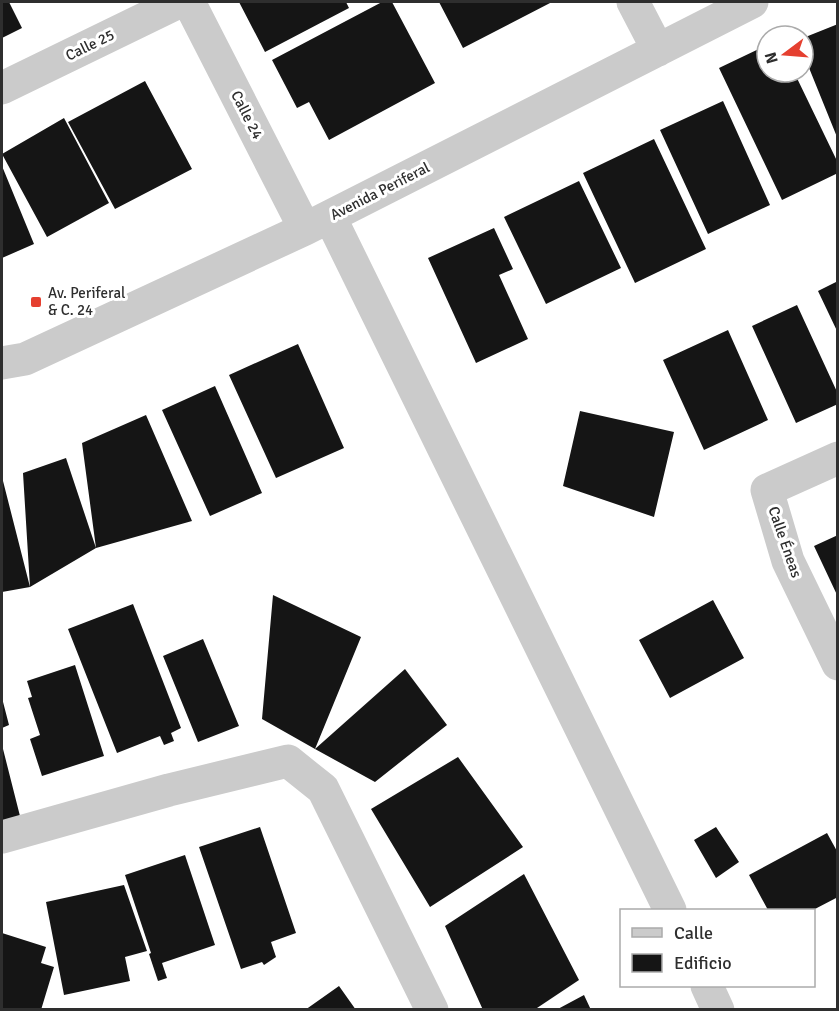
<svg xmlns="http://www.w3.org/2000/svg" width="839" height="1011" font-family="Signika,sans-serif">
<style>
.building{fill:#151515}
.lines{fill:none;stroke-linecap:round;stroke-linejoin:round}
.minor{stroke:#cbcbcb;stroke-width:33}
.poi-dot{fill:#e54030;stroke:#fff;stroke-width:2}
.labels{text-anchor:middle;stroke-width:6;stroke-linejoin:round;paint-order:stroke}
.street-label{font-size:15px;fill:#2e2e2e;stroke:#fff}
.poi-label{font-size:15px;fill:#2e2e2e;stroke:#fff;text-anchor:start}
</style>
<rect width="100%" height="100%" fill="#fff"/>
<path class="building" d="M 2,2 L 9,2 L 22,28 L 2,38 Z
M 239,2 L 346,2 L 349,8 L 265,52 Z
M 382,2 L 392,2 L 435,83 L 329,140 L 309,102 L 297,108 L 272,60 Z
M 439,2 L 552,2 L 463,48 Z
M 838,24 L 838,137 L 837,137 L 803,53 L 803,38 Z
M 767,45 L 767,72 L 794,72 L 838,163 L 838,173 L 782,200 L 719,68 Z
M 145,81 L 192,169 L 115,209 L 68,122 Z
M 723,101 L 770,205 L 708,234 L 660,130 Z
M 64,118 L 109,203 L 47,237 L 2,154 Z
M 654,139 L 706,249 L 635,283 L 583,173 Z
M 2,166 L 34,244 L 2,258 Z
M 579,181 L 621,268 L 546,304 L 504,217 Z
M 494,228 L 513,269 L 499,275 L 528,339 L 476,363 L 428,258 Z
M 838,281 L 838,333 L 818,291 Z
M 797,305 L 838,394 L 838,404 L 796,423 L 752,326 Z
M 728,330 L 768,420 L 704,450 L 663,360 Z
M 298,344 L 344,448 L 276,478 L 229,375 Z
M 215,386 L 262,493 L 210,516 L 162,410 Z
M 580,411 L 674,432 L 654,517 L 563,486 Z
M 146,415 L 192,521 L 96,548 L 30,587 L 23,473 L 66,458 L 96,548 L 82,443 Z
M 2,477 L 30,587 L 2,592 Z
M 838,535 L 838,597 L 814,546 Z
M 273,595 L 361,637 L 315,749 L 262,719 Z
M 713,600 L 744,658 L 670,698 L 639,640 Z
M 133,604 L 181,728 L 171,733 L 174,741 L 164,745 L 160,736 L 117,753 L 68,629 Z
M 203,639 L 239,726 L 198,742 L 163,656 Z
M 75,665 L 104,756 L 42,776 L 30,739 L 40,735 L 28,698 L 32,697 L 27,681 Z
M 405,669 L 447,725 L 375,782 L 315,749 Z
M 2,698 L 9,725 L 2,728 Z
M 2,745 L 21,820 L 2,825 Z
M 458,757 L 523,847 L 430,907 L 371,809 Z
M 260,827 L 296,933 L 271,942 L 276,957 L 264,965 L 262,962 L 241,969 L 199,847 Z
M 716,827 L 739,862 L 716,878 L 694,840 Z
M 827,833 L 838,853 L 838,897 L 813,910 L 768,910 L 749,875 Z
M 185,855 L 215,945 L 162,963 L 167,978 L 158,981 L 149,954 L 151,953 L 125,875 Z
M 524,874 L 579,980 L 534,1010 L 483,1010 L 445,926 Z
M 124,885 L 147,951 L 125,957 L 130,981 L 64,995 L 46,902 Z
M 2,933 L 46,947 L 41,963 L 54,967 L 41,1010 L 2,1010 Z
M 339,986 L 356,1010 L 305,1010 Z
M 584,995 L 591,1010 L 556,1010 Z"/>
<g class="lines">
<path class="minor" d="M 189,2 L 305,229
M 633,2 L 658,50
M 2,88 L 179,2
M 330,217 L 670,910
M 2,363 L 25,359 L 305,229 L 752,2
M 838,458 L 767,490 L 788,561 L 838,664
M 2,837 L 169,790 L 288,761 L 323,789 L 432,1010
M 707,986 L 718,1010"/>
</g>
<rect class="poi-dot" x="30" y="296" width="12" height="12" rx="3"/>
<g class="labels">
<g class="street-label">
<text transform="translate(90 45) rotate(-26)" y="5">Calle 25</text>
<text transform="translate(247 115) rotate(63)" y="5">Calle 24</text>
<text transform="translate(380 191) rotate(-27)" y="5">Avenida Periferal</text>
<text transform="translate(785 542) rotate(71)" y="5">Calle Éneas</text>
</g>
<g class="poi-label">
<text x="48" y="298">Av. Periferal<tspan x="48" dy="17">&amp; C. 24</tspan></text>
</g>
</g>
<rect width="839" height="1011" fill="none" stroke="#2e2e2e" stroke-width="6"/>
<rect x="620" y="909" width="195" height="78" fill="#ffffff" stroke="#ababab" stroke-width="1.5"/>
<rect x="632" y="928" width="30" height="9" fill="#cbcbcb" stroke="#ababab" stroke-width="1.5"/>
<text x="674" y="939" font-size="18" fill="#2e2e2e">Calle</text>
<rect x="632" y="954" width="30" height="18" fill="#151515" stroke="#ababab" stroke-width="1.5"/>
<text x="674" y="969" font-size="18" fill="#2e2e2e">Edificio</text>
<g transform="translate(785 54) rotate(254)"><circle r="28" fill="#ffffff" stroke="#ababab" stroke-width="1.5"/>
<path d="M0-4.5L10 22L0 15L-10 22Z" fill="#e54030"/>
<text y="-9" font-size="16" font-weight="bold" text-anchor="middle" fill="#2e2e2e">N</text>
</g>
</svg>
